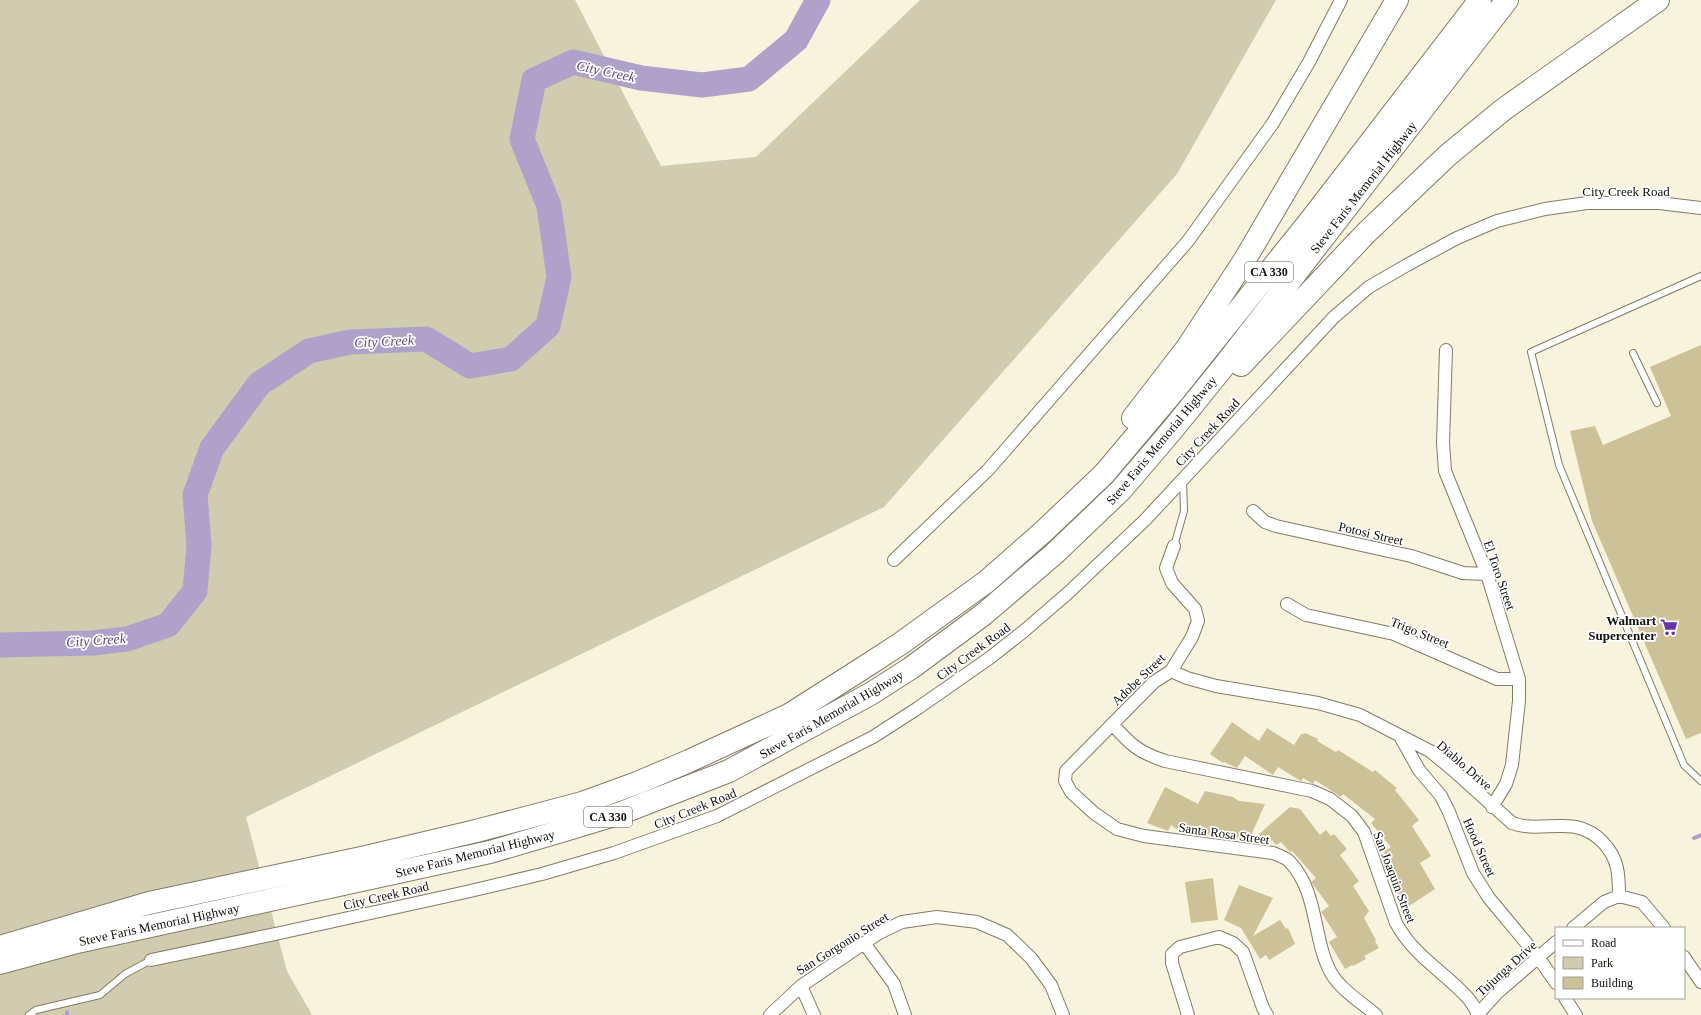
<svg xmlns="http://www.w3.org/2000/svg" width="1701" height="1015" font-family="'Times New Roman',serif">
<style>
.green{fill:#d1cbb0}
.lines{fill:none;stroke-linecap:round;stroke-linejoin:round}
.stream{stroke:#aea2cb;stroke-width:4}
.river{stroke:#aea2cb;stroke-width:25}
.building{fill:#cdc297}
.service-casing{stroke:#817c68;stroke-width:8}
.minor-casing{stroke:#817c68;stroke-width:14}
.motorway-casing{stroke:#817c68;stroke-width:24}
.service{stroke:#fff;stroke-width:6}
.minor{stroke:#fff;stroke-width:12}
.motorway{stroke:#fff;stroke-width:22}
.labels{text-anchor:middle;stroke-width:3.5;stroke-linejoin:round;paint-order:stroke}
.shield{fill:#fff;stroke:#585651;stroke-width:1}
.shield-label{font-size:12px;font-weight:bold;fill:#100e07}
.street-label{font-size:13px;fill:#100e07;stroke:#fff}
.poi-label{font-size:13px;font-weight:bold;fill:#100e07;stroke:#fff;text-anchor:end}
.water-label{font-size:14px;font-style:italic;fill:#5b4980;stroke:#fff}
</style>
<rect width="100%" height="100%" fill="#f8f3dc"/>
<path class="green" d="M 0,0 L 575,0 L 661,166 L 756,157 L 920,0 L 1276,0 L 1177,174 L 884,507 L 246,817 L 287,971 L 312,1015 L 0,1015 Z"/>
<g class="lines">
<path class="stream" d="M 1694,838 L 1701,835
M 67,1015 L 67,1012"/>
<path class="river" d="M 0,645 L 93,643 L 127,639 L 168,625 L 195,591 L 199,545 L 195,495 L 212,448 L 259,384 L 309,351 L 350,342 L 426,339 L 470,366 L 511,359 L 548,326 L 559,277 L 549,206 L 522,139 L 534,80 L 573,62 L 641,78 L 702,85 L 749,79 L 796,40 L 818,0"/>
</g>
<path class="building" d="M 1701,345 L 1701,733 L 1686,739 L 1592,521 L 1570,431 L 1595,426 L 1603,445 L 1671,416 L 1650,367 Z
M 1232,722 L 1259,741 L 1267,728 L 1294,745 L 1301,734 L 1304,734 L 1305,733 L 1318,739 L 1317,741 L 1336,752 L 1338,750 L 1373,772 L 1375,770 L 1397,788 L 1395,790 L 1419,820 L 1412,826 L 1431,856 L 1420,863 L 1435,889 L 1406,908 L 1391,883 L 1398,879 L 1383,852 L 1391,847 L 1371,823 L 1375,819 L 1343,794 L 1341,797 L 1315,780 L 1313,784 L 1303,778 L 1301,781 L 1278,767 L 1273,775 L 1245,756 L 1237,768 L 1224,762 L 1223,763 L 1210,754 Z
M 1165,787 L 1198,804 L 1205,791 L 1233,797 L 1239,801 L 1265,804 L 1249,840 L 1240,836 L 1239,839 L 1222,831 L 1221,835 L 1212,829 L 1208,836 L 1183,825 L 1179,831 L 1171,825 L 1168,831 L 1147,823 Z
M 1290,807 L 1300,809 L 1320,835 L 1326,830 L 1331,836 L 1334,834 L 1347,849 L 1340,855 L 1359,881 L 1353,886 L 1369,911 L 1364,918 L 1376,940 L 1375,941 L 1379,948 L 1364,956 L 1366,959 L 1353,966 L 1352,965 L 1345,969 L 1329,942 L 1337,937 L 1321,912 L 1329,906 L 1311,882 L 1316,878 L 1292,851 L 1290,852 L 1281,842 L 1276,845 L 1272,840 L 1265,844 L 1258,835 Z
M 1213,878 L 1218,920 L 1191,923 L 1185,882 Z
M 1239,885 L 1273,898 L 1253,936 L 1280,920 L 1286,929 L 1288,928 L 1295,944 L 1269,960 L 1266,955 L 1260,959 L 1241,928 L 1224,920 Z"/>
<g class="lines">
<g class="service-casing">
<path id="service" d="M 1701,276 L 1531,352 L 1559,465 L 1684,765 L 1701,781
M 1633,353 L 1657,403
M 1174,546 L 1184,511 L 1183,480
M 29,1015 L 36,1010 L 100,995 L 125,974 L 151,960"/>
</g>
<g class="minor-casing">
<path id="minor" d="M 1446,350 L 1443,443 L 1445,471 L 1487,574 L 1519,679 L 1519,701 L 1512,765 L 1506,784 L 1492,807
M 1253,511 L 1265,522 L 1276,526 L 1411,556 L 1463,573 L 1487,574
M 1174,546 L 1166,568 L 1172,583 L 1195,609 L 1198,621 L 1192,637 L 1171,671 L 1154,682 L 1066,771 L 1065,781 L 1071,792 L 1094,813 L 1117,829 L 1144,836 L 1273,853 C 1278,855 1286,858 1289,861 C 1319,892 1312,938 1331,973 C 1341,990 1361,1002 1376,1015
M 894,560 L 988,470 L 1188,241 L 1273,123 L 1309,62 L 1341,0
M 1287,604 L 1306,615 L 1394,634 L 1497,679 L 1519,679
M 1171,671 L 1187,678 L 1216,686 L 1318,703 L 1360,715 L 1430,751 L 1452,769 L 1512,823 C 1534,831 1554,823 1576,827 C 1596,831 1613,849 1617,868 C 1619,877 1619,887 1619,896
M 1112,724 C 1131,745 1138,752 1165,761 L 1312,791 L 1330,799 L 1352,816 L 1364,832 L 1396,923 C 1414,956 1442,970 1467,997 C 1472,1002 1475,1009 1479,1015
M 1400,736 L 1419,770 L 1441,796 L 1449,812 L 1473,873 L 1489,898 L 1538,957 L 1556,983
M 1619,896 L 1642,902 L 1664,928
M 1573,928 L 1604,902 L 1619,896
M 864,943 L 894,984 L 905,1015
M 1684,957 L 1701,982
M 151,960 L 280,933 L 466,892 L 542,874 L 614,853 L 717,816 L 873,737 L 918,708 L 991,657 L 1024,631 L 1068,593 L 1145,520 L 1334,317 L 1369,287 L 1407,265 L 1457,238 L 1497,221 L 1545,209 L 1587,203 L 1659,203 L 1701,208
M 801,986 L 814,1015
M 1565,998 L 1576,1015
M 770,1015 L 801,986 L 879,933 L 902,922 L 937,917 L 977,922 L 1007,935 L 1031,958 L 1051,985 L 1063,1015
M 1188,1015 L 1172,963 L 1172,954 L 1180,947 L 1219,937 L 1233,943 L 1243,952 L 1263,1008 L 1267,1015
M 1477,1015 L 1497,993 L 1556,942"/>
</g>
<g class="motorway-casing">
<path id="motorway" d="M 1241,365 L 1367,232 L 1448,155 L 1504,109 L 1658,0
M 1133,418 L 1187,348 L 1244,261 L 1397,0
M 0,947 L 149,903 L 366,857 L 476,831 L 582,803 L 637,783 L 689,761 L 789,715 L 863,668 L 900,644 L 986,582 L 1044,531 L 1104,474 L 1174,391 L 1313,217 L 1480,0
M 0,963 L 77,942 L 490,852 L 565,830 L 621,813 L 729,771 L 872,693 L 911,668 L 984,614 L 1054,554 L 1121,490 L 1173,429 L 1224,366 L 1507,0"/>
</g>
<use href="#service" class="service"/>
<use href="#minor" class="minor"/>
<use href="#motorway" class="motorway"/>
</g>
<defs>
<g id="supermarket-bare" transform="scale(1.38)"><path d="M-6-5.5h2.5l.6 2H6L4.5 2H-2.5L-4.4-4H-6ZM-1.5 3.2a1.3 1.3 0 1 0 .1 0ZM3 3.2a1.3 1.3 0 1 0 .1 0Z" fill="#6534ab" stroke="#fff" stroke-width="2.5" paint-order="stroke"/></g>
</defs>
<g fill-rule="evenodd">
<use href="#supermarket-bare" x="1669" y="627"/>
</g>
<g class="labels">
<g class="shield">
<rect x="1245" y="262" width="48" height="20" rx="3"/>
<rect x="584" y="807" width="48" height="20" rx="3"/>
</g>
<g class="shield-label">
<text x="1269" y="276">CA 330</text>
<text x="608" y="821">CA 330</text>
</g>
<g class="street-label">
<text transform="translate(1363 187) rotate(-52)" y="5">Steve Faris Memorial Highway</text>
<text x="1626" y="196">City Creek Road</text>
<text transform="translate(1207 432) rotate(-47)" y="5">City Creek Road</text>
<text transform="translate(1161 440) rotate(-50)" y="5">Steve Faris Memorial Highway</text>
<text transform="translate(1371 533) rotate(13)" y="5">Potosi Street</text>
<text transform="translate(1500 575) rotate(71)" y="5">El Toro Street</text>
<text transform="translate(1420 632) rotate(22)" y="5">Trigo Street</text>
<text transform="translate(973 651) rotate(-36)" y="5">City Creek Road</text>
<text transform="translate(1138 679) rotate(-44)" y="5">Adobe Street</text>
<text transform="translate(831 714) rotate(-30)" y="5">Steve Faris Memorial Highway</text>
<text transform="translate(1465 765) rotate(41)" y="5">Diablo Drive</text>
<text transform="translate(695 808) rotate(-22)" y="5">City Creek Road</text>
<text transform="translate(1224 833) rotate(8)" y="5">Santa Rosa Street</text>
<text transform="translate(1480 847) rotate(66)" y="5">Hood Street</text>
<text transform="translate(475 853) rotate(-14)" y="5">Steve Faris Memorial Highway</text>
<text transform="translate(1395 877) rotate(69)" y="5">San Joaquin Street</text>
<text transform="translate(386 895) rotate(-13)" y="5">City Creek Road</text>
<text transform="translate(159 924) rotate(-12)" y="5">Steve Faris Memorial Highway</text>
<text transform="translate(842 943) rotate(-32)" y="5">San Gorgonio Street</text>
<text transform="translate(1506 968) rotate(-42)" y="5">Tujunga Drive</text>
</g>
<g class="poi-label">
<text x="1656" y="625">Walmart<tspan x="1656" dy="15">Supercenter</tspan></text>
</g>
<g class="water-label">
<text transform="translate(606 71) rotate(12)" y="5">City Creek</text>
<text transform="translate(384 341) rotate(-3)" y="5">City Creek</text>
<text transform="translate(96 640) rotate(-4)" y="5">City Creek</text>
</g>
</g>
<rect x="1555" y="927" width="130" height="72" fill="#ffffff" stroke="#9f9f9c"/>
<rect x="1563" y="940" width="20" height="6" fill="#ffffff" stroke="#9f9f9c"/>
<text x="1591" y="947" font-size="12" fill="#100e07">Road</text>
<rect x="1563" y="957" width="20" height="12" fill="#d1cbb0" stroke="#9f9f9c"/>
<text x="1591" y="967" font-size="12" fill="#100e07">Park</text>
<rect x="1563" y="977" width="20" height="12" fill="#cdc297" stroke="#9f9f9c"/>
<text x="1591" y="987" font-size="12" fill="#100e07">Building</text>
</svg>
